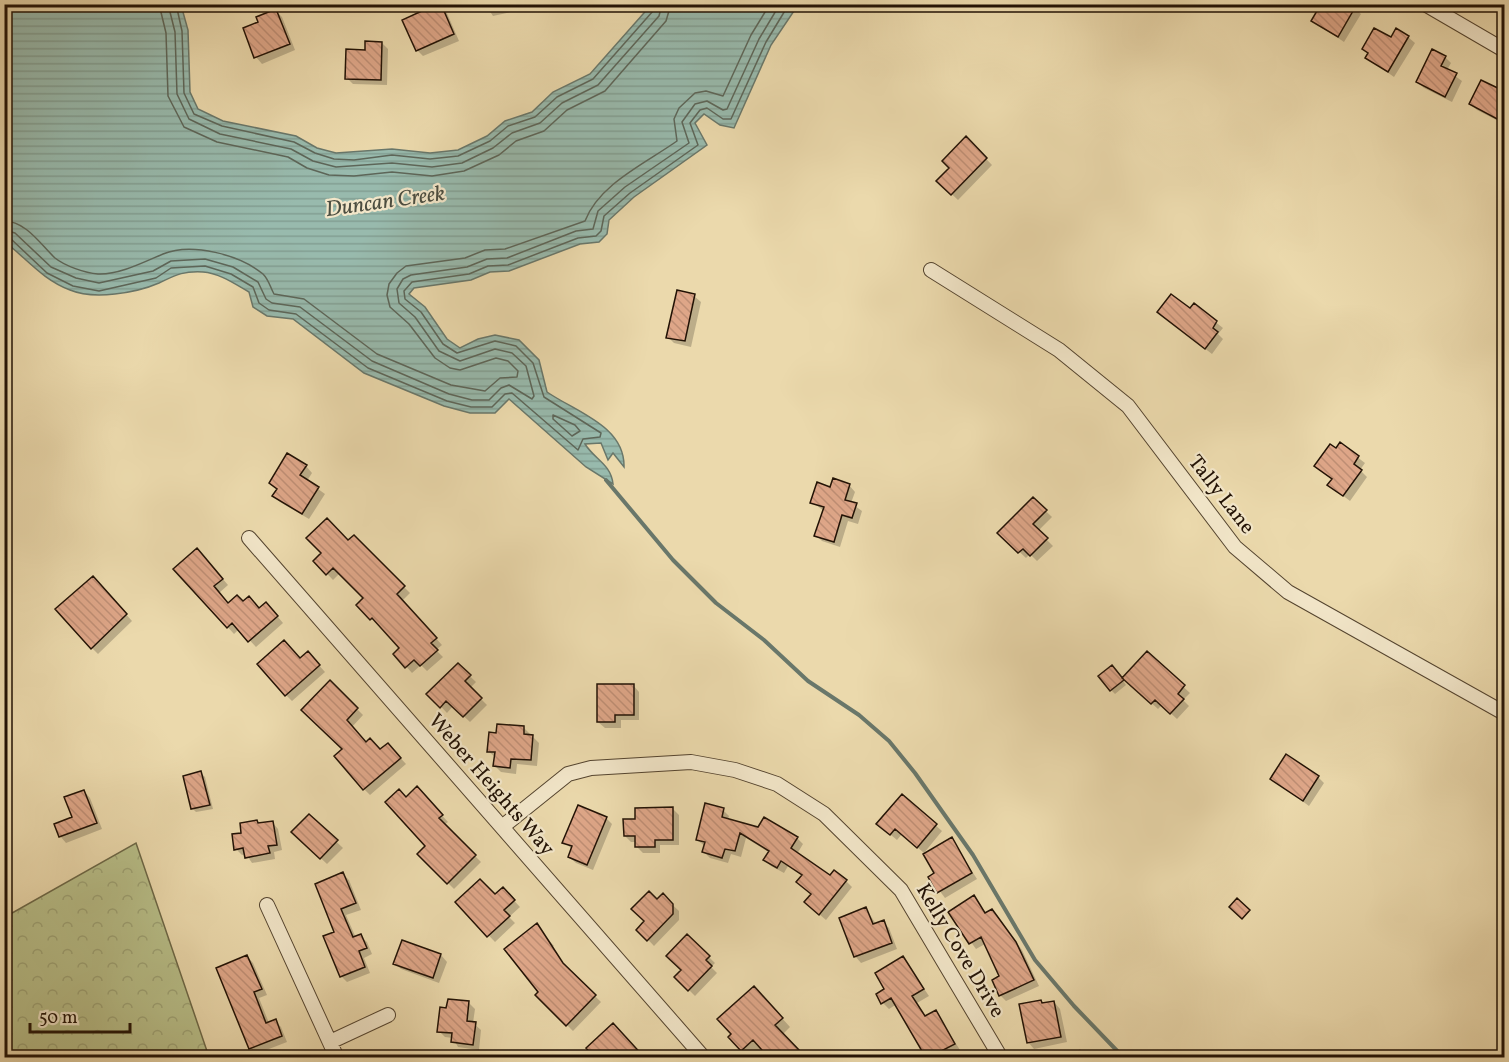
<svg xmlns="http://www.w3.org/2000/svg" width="1509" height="1062" font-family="Vollkorn,serif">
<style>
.forest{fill:url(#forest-crowns);stroke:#6d6847;stroke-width:1.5}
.water{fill:url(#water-rules);stroke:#69776a;stroke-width:1.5}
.shadow{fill:#0003}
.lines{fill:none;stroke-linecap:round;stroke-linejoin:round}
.shore{stroke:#5d6659;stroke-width:1.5}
.stream{stroke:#69776a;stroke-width:4}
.building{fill:url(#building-back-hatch);stroke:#221205;stroke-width:1.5}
.minor-casing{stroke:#54442f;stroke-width:16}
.minor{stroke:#f2e6c9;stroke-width:14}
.labels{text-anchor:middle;stroke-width:4.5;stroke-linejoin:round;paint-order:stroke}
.street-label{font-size:21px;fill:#221205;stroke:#f2e6c9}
.water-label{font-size:22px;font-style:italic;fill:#4b4d40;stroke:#f2e6c9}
</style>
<defs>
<pattern id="forest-crowns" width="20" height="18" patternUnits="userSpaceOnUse" patternTransform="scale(1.5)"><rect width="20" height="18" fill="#b8bf89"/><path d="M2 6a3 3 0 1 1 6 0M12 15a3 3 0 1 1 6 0" fill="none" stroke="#9ea375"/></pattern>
<pattern id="water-rules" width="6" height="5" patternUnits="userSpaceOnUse" patternTransform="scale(1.5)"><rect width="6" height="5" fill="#98baad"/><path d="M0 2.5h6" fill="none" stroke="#839f93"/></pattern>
<pattern id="building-back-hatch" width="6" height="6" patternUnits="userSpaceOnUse" patternTransform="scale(1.5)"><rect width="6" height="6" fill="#dea688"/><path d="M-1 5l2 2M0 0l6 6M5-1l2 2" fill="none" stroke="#be8e74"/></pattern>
</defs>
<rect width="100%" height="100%" fill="#ebd9ac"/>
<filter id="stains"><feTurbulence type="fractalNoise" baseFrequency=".00333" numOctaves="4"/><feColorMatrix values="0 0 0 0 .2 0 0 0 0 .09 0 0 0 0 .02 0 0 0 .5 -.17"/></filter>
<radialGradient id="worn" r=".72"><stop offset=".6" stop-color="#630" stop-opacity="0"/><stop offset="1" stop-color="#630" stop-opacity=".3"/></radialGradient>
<path class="forest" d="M 136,843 L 209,1057 L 5,1057 L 5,917 Z"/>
<path class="water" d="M 4,5 L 181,5 L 188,30 L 190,92 L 198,109 L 223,121 L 296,136 L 317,148 L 336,153 L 392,149 L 430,153 L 458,150 L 487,136 L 505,121 L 532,112 L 553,92 L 590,74 L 651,5 L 798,5 L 771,45 L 734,128 L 720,125 L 704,114 L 695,123 L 707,145 L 634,197 L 609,220 L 607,234 L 599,242 L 580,244 L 509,271 L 490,272 L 471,280 L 414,288 L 409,294 L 425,307 L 447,339 L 460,348 L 478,339 L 495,335 L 519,340 L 539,360 L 547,392 C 576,412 625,426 624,467 L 613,453 L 608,460 L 601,443 L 585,444 C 594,459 611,464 613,484 L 586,467 L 509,399 L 495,413 L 470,413 L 444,406 L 364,373 L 293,319 L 267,316 L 253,307 L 249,292 C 235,284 219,273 203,272 C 182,271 176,275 159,283 C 136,293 94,300 70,290 C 43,280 27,259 5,242 Z"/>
<path class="shadow" d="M 423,4 L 443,4 L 459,41 L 423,56 L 417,50 L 426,11 Z
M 485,4 L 522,4 L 524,9 L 493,16 Z
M 1354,8 L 1361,14 L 1344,42 L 1313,21 Z
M 276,11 L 282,17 L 295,50 L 262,64 L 256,57 L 244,29 L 260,23 Z
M 1408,37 L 1415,43 L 1394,77 L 1367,58 L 1391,39 Z
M 382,43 L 388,49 L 387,85 L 353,84 L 347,78 L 366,51 Z
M 1445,57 L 1451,63 L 1447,70 L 1462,81 L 1452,102 L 1424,88 L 1417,82 Z
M 1481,82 L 1504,93 L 1504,124 L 1477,110 L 1470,104 Z
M 966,138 L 992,165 L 958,200 L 938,181 L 951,168 Z
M 694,296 L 701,302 L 691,347 L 674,343 L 668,337 Z
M 1194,305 L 1223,328 L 1218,334 L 1223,339 L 1212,354 L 1165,318 L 1190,311 Z
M 1340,444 L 1365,463 L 1360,470 L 1367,477 L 1350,501 L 1329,485 L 1333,480 L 1316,466 Z
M 306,466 L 312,473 L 307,481 L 325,494 L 309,519 L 280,502 L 274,496 L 278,490 L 271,483 Z
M 849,485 L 855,492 L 851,503 L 862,511 L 858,524 L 848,521 L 840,547 L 822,541 L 816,535 L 824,511 L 812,502 L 831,489 Z
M 1033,499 L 1052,517 L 1038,531 L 1053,546 L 1037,561 L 1030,554 L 1026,558 L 1000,533 Z
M 354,537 L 410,593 L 402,601 L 442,645 L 436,650 L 443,657 L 427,671 L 421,665 L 412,673 L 395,654 L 401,648 L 358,605 L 365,598 L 340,573 L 333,580 L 315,561 Z
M 203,556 L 228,585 L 219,593 L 228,605 L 244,603 L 259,610 L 272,610 L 283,623 L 256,647 L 239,629 L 234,634 L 175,569 Z
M 99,584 L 132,621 L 98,654 L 92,648 Z
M 308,653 L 325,672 L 292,701 L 286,695 L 300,659 Z
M 1147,653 L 1190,693 L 1183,700 L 1189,706 L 1177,719 L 1162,705 L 1158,709 L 1124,678 Z
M 458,665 L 476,682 L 470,688 L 487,705 L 470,722 L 453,706 L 447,713 L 429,694 Z
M 1116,671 L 1126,685 L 1115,694 L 1111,690 Z
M 330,682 L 363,715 L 352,727 L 366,743 L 381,751 L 394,751 L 406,764 L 370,795 L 364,789 L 344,750 Z
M 633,685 L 639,692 L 639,720 L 621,720 L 621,728 L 605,728 L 598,722 Z
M 524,728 L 539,743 L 537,766 L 517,764 L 516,774 L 501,772 L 495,766 L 495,757 L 488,751 L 497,734 Z
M 201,773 L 205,777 L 213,809 L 196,812 L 193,809 Z
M 1318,777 L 1324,783 L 1309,806 L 1272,779 Z
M 84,791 L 90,798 L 102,829 L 66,843 L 60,836 L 74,818 Z
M 423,795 L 448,822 L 444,825 L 481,862 L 454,889 L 419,854 L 427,846 Z
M 902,796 L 942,831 L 924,853 L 902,834 L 897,840 L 885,830 Z
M 673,809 L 679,815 L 679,845 L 660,845 L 660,853 L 643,853 L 637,847 L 637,842 L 631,842 L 625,836 L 637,821 Z
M 723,810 L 729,816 L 728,820 L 797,838 L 803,844 L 797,854 L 830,877 L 846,881 L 852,887 L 826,920 L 812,908 L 812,894 L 803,876 L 788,866 L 784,873 L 771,866 L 765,860 L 770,853 L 746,838 L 741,857 L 731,854 L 728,863 L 710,858 L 704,852 L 705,846 L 697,840 Z
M 309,816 L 343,848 L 327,864 L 293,832 Z
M 606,818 L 612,824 L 593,870 L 576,863 L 569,857 L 572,849 L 564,842 Z
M 272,822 L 278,829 L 282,850 L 274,852 L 275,859 L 252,863 L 246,854 L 242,855 L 236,849 Z
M 951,839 L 977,879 L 945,898 L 930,878 L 936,874 Z
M 343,874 L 349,880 L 361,910 L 346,915 L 356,938 L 360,936 L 367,942 L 372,954 L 364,958 L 370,973 L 347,982 L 341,976 L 336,933 Z
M 503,889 L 520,907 L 509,917 L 515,923 L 495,942 L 457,902 L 495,896 Z
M 663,896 L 679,911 L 679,920 L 654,946 L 638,929 Z
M 973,897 L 987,914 L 992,911 L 998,917 L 1022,950 L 1039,986 L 1006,1001 L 1000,995 L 1000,977 L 985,944 L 976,949 L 950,913 Z
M 866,909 L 876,924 L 883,922 L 889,928 L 897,949 L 861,963 L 855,956 Z
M 536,925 L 554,946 L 551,948 L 568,970 L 601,1002 L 573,1031 L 537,995 L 540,992 Z
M 687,936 L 715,963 L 711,967 L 717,973 L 695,996 L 676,977 L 683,970 Z
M 441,955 L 447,962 L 439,983 L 401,969 L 395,963 Z
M 247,956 L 253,963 L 267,995 L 259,998 L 269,1023 L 275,1021 L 281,1027 L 287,1042 L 256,1054 L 250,1048 Z
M 903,958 L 929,996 L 917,1003 L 926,1017 L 936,1012 L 960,1050 L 949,1058 L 927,1058 L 897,1004 L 889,1009 L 883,1003 L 886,989 Z
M 762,996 L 790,1027 L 783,1034 L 804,1058 L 771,1058 L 762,1048 L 750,1058 L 730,1037 Z
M 1041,1002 L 1043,1004 L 1054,1002 L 1060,1009 L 1067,1042 L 1034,1049 L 1028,1042 Z
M 469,1003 L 475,1009 L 473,1023 L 481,1030 L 479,1050 L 458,1047 L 453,1038 L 445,1037 L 439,1031 Z
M 1080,1049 L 1087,1058 L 1064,1058 Z
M 655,1053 L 660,1058 L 650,1058 Z"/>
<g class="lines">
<path class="shore" d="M 159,4 L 166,33 L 168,96 L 184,127 L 217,142 L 288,157 L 307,168 L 329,175 L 354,176 L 392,172 L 432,176 L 464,171 L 499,155 L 516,141 L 544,131 L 567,110 L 605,91 L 666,21 L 671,4
M 168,4 L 175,32 L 177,94 L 189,119 L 220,134 L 291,149 L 313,161 L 336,167 L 392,163 L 432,167 L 462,163 L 493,148 L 512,133 L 540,123 L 562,103 L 598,85 L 659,16 L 662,4
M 176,4 L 182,31 L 184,93 L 194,114 L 222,126 L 294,142 L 315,153 L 334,159 L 354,160 L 392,155 L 430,159 L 458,156 L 490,141 L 508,126 L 535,117 L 557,97 L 593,79 L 653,11 L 655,4
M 4,221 C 26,221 41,245 55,258 C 65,266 85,273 98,274 C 119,275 144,262 163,254 C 192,242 240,255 263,274 C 269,280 270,287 274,294 L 304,299 L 377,354 L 451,385 L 485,391 L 500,378 L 517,377 L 518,371 L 508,361 L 496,358 L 460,370 L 450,368 L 435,358 L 409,324 L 390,307 L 387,295 L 389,284 L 397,273 L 406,266 L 465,258 L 485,250 L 505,249 L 585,221 C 599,184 646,163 677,141 L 674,119 L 679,108 L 695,93 L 706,91 L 723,96 L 751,35 L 770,4
M 4,230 L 15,233 L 51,267 L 76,278 L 99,283 L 153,271 L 171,261 L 205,259 L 233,267 L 258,282 L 266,299 L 272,303 L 300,307 L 372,361 L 449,394 L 472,400 L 489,400 L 501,388 L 509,385 L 532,399 L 534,396 L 526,366 L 512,353 L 495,349 L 460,361 L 439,351 L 415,317 L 399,303 L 397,289 L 403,279 L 411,275 L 467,267 L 487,259 L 507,258 L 576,231 L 593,229 L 598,211 L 625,187 L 689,143 L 682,122 L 695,104 L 707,101 L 723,110 L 727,109 L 759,39 L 780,4
M 4,237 L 11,239 L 47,273 L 73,286 L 99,291 L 156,278 L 171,268 L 205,266 L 231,274 L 253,287 L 259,303 L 269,310 L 296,314 L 368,368 L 447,401 L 471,407 L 492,407 L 505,394 L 512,393 L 578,450 L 583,439 L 600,437 L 601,433 L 544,397 L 533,363 L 516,346 L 495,341 L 457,353 L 443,344 L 421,312 L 405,299 L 404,291 L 412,282 L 469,274 L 488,266 L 508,265 L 578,238 L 596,236 L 601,231 L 604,216 L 630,193 L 698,145 L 690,123 L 700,110 L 707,108 L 723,119 L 731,119 L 766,42 L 789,4
M 553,415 L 575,425 L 580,431 L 572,436 L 553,419 Z"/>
<path class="stream" d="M 606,480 L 673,560 L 716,603 L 764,640 L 808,681 L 859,715 L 889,741 L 915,773 L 973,855 L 1035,960 L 1074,1006 L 1124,1058"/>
</g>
<path class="building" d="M 422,4 L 441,4 L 454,34 L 416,51 L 402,20 L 424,10 Z
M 1321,4 L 1357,4 L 1338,37 L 1311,21 Z
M 276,9 L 290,44 L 254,58 L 243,28 L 258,22 L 256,17 Z
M 1374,28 L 1391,37 L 1396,28 L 1409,36 L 1388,72 L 1365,58 L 1368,53 L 1362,49 Z
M 365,41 L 382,42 L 381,80 L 345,79 L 346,49 L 365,50 Z
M 1432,49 L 1446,56 L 1441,66 L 1457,73 L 1445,97 L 1416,82 Z
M 1481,80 L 1504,91 L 1504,108 L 1499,120 L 1469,104 Z
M 966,136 L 987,158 L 951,195 L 936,181 L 949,168 L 942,161 Z
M 677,290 L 695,294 L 685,341 L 666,338 Z
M 1171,294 L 1190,308 L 1194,303 L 1217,321 L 1213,328 L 1218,332 L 1205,349 L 1157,312 Z
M 1340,442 L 1359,456 L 1354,464 L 1362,470 L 1343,496 L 1327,485 L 1332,479 L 1314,466 L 1330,444 L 1336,448 Z
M 287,453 L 307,465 L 300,475 L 319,487 L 302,514 L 272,496 L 277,489 L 269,483 Z
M 833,478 L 850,484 L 845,500 L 857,503 L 852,518 L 842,515 L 834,542 L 814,536 L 824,507 L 810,503 L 817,482 L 830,487 Z
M 1033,497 L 1047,510 L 1033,524 L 1048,538 L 1030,556 L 1023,549 L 1018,553 L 997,533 Z
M 327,518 L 348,540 L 354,535 L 405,586 L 397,594 L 437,638 L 431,643 L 438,650 L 420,666 L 414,660 L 405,668 L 393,654 L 399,648 L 372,618 L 370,620 L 356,605 L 363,598 L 333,568 L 326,575 L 313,561 L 321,553 L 306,538 Z
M 197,548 L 223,579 L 214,586 L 228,603 L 237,595 L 243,601 L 249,596 L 259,608 L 266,602 L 278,616 L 248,642 L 232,623 L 227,628 L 173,569 Z
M 93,576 L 127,614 L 91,649 L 55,609 Z
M 284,640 L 300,658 L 308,651 L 320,665 L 285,696 L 257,664 Z
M 1147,651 L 1185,685 L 1178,694 L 1184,699 L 1170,714 L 1155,700 L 1151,704 L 1122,678 Z
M 458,663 L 471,675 L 465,681 L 482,698 L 463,717 L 446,701 L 440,708 L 426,694 Z
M 1112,665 L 1124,680 L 1110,691 L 1098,676 Z
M 330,680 L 358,708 L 347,720 L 366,742 L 370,738 L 380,749 L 388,743 L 401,758 L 363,790 L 334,756 L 342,749 L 301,710 Z
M 597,684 L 634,684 L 634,715 L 615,715 L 615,722 L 597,722 Z
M 497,724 L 524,726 L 524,734 L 533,735 L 531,760 L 511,759 L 510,768 L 493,766 L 495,752 L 487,752 L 489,732 L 496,733 Z
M 1286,754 L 1319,776 L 1303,801 L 1270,779 Z
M 201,771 L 210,805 L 191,809 L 183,776 Z
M 417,786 L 443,815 L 439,818 L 476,855 L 447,884 L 417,854 L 425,846 L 385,802 L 399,789 L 406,797 Z
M 84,790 L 97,823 L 59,837 L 54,824 L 72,817 L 64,797 Z
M 902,794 L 937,824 L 917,848 L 895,829 L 890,835 L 876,824 Z
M 705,803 L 724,808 L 722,817 L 758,827 L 764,817 L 798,837 L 791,848 L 830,875 L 834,870 L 847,880 L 819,915 L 804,902 L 811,894 L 796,882 L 802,875 L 781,861 L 777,868 L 763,860 L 769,851 L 740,833 L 735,851 L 725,849 L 722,858 L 702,852 L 705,842 L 696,840 Z
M 578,805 L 607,817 L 587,865 L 568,857 L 572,846 L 562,843 Z
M 673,807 L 673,840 L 655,840 L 655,847 L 635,847 L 635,836 L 624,836 L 623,819 L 635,819 L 635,808 Z
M 309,814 L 338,840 L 320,859 L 291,832 Z
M 257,820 L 258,823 L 273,821 L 277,845 L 268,846 L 270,853 L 245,858 L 243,848 L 234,850 L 232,834 L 241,833 L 240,823 Z
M 952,837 L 972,873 L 937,893 L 928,877 L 934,873 L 923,854 Z
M 343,872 L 356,903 L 341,909 L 353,937 L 361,934 L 367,948 L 359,951 L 365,967 L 340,977 L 323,936 L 334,932 L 315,884 Z
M 480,879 L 495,894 L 503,887 L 515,900 L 504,910 L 510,916 L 487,937 L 455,902 Z
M 649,891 L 657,899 L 663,893 L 673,904 L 673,914 L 647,941 L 636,930 L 644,921 L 631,909 Z
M 974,895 L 985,913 L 992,909 L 1016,942 L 1034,980 L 999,996 L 992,980 L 999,976 L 981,937 L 969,944 L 948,912 Z
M 1237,898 L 1250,910 L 1242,919 L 1229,907 Z
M 866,907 L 873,924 L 884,920 L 892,943 L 854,957 L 839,918 Z
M 537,923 L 563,963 L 596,995 L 566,1026 L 535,995 L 538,992 L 504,949 Z
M 687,934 L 710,956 L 706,960 L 712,966 L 688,991 L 674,977 L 681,970 L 666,956 Z
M 402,940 L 441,954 L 433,978 L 393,964 Z
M 247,955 L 262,989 L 254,992 L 266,1023 L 276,1019 L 282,1036 L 249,1049 L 216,968 Z
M 903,956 L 924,989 L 912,996 L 925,1016 L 936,1010 L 955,1044 L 943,1050 L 947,1058 L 926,1058 L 891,998 L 881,1004 L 876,994 L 884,989 L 875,973 Z
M 754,986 L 783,1018 L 775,1025 L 800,1051 L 792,1058 L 769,1058 L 753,1040 L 741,1051 L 728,1037 L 731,1034 L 717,1019 Z
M 448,999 L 469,1001 L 467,1021 L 476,1022 L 473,1045 L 451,1042 L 452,1033 L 437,1032 L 440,1007 L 446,1008 Z
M 1041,1000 L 1042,1003 L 1054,1001 L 1061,1037 L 1027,1043 L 1019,1004 Z
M 613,1023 L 645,1058 L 595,1058 L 586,1048 Z"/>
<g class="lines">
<g class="minor-casing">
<path id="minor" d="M 1425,4 L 1504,50
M 931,270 L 1059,350 L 1128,406 L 1235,547 L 1288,592 L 1504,713
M 249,538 L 704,1058
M 502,827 L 568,774 L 591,768 L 691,762 L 735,770 L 777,784 L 824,814 L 901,890 L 1001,1058
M 267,905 L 337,1058
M 330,1042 L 388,1015"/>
</g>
<use href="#minor" class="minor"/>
</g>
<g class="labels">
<g class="street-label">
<text transform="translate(1222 494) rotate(52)" y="7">Tally Lane</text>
<text transform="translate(492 784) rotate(49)" y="7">Weber Heights Way</text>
<text transform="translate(961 950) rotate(59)" y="7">Kelly Cove Drive</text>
</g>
<g class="water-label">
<text transform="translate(385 200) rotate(-8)" y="8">Duncan Creek</text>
</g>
</g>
<rect width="1509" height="1062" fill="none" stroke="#ebd9ac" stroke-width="24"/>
<rect x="6" y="6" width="1497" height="1050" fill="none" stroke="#221205" stroke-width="3"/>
<rect x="12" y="12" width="1485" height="1038" fill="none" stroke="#221205" stroke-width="1.5"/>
<path d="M30 1023v9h100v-9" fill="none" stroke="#221205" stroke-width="3"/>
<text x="39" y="1023" font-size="18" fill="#221205" stroke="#f2e6c9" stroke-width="4.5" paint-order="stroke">50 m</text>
<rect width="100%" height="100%" filter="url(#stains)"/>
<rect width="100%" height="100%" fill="url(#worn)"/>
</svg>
